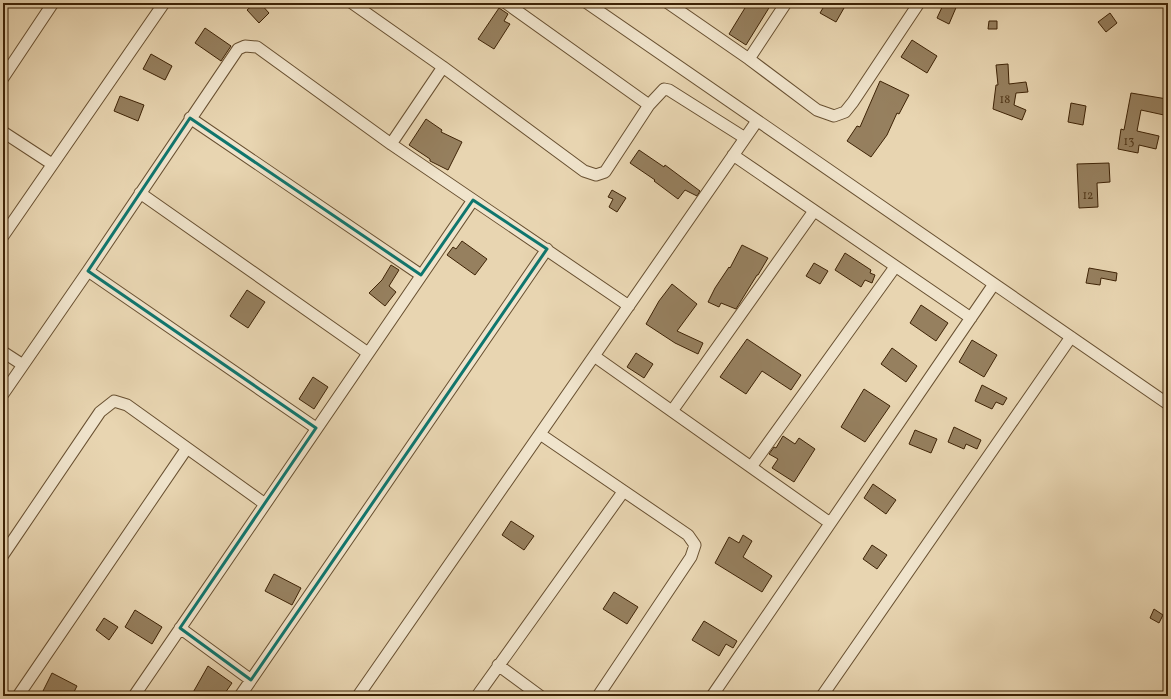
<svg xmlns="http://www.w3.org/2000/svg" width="1171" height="699" font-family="Vollkorn,serif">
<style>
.building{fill:#96805f;stroke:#3e2306}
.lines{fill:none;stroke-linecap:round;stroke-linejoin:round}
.minor-casing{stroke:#685031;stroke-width:13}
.minor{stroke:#f0e4cc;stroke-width:11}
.marked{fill:none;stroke:#0f766e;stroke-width:3;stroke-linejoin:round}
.labels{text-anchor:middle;stroke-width:3;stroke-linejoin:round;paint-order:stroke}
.number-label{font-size:12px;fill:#543a1c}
</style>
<rect width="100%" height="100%" fill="#e8d5b1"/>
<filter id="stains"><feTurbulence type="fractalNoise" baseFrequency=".005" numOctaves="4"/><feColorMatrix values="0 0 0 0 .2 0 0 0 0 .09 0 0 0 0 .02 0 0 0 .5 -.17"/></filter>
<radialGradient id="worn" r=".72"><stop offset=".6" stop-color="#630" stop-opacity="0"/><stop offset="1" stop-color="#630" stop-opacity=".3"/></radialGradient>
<path class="building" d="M 255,3 L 260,3 L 269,13 L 259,23 L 247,10 Z
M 748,3 L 772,3 L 746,45 L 729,34 Z
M 826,3 L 836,3 L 844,8 L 836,22 L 820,13 Z
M 944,3 L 958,3 L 949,24 L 937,18 Z
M 499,8 L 508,14 L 504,21 L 510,24 L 494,49 L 478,39 Z
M 1110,13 L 1117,23 L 1106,32 L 1098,22 Z
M 989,21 L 997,21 L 997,29 L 988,29 Z
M 205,28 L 231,46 L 221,61 L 195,43 Z
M 912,40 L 937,56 L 927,73 L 901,57 Z
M 151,54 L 172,66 L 165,80 L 143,69 Z
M 1008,64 L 1009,84 L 1026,82 L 1028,92 L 1016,93 L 1014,105 L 1026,110 L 1022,120 L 993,109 L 996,85 L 998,85 L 996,65 Z
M 880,81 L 909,95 L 899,114 L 897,113 L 887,135 L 871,157 L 847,141 L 857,126 L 860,127 Z
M 1131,93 L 1167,99 L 1164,115 L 1141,110 L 1137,131 L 1159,136 L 1156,149 L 1139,145 L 1138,153 L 1118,149 L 1121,129 L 1124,130 Z
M 120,96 L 144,105 L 138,121 L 114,111 Z
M 1071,103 L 1086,106 L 1083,125 L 1068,122 Z
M 426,119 L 442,130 L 441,132 L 462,142 L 448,170 L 430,161 L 430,159 L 409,145 Z
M 639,150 L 664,167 L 665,165 L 700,191 L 697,196 L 685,190 L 678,199 L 654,181 L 655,180 L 630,163 Z
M 1109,163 L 1110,182 L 1097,183 L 1098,207 L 1079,208 L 1077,164 Z
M 612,190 L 626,198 L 617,212 L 609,207 L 613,199 L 608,197 Z
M 462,241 L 487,259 L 475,275 L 447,255 L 453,247 L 456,249 Z
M 742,245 L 768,258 L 758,275 L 757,275 L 736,309 L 721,303 L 719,307 L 708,302 L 715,288 L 729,267 L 730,268 Z
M 845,253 L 871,270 L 870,273 L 875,275 L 872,283 L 865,280 L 861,287 L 835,270 Z
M 814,263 L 828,271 L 820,284 L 806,276 Z
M 391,265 L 399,270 L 389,286 L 396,292 L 385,306 L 369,293 L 382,280 Z
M 1089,268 L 1117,273 L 1116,281 L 1101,278 L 1100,285 L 1086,283 Z
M 672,284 L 697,304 L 677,331 L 703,343 L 698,354 L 675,343 L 646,324 L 659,301 Z
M 247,290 L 265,302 L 248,328 L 230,316 Z
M 921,305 L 948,323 L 936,341 L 910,323 Z
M 747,339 L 801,375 L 791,390 L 762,371 L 746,394 L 720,377 Z
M 972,340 L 997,355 L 984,377 L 959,362 Z
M 892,348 L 917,366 L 906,382 L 881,364 Z
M 636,353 L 653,364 L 644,378 L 627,367 Z
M 313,377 L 328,387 L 314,409 L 299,399 Z
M 982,385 L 1007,398 L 1003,405 L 996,402 L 992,409 L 975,401 Z
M 864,389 L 890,406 L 865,442 L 841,427 Z
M 954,427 L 981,440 L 977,449 L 966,444 L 964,449 L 948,442 Z
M 915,430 L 937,439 L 931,453 L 909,444 Z
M 783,436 L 795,444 L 799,438 L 815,449 L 794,482 L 772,468 L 778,459 L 769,454 L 774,447 L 776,448 Z
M 873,484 L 896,500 L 886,514 L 864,498 Z
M 511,521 L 534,536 L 524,550 L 502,535 Z
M 743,535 L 752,541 L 743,557 L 772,576 L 762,592 L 715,563 L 729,537 L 739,543 Z
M 872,545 L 887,555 L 877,569 L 863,559 Z
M 274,574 L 301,588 L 292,605 L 265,591 Z
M 614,592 L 638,607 L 627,624 L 603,609 Z
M 1154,609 L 1163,615 L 1159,623 L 1150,618 Z
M 135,610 L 162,627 L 152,644 L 125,627 Z
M 104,618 L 118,627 L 109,640 L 96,630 Z
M 704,621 L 737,641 L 733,648 L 726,644 L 719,656 L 692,640 Z
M 208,666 L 232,683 L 223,696 L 218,696 L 212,692 L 210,696 L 191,696 Z
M 52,673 L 77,686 L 72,696 L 54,696 L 43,691 Z"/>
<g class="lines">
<g class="minor-casing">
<path id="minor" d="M 352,3 L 443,67 L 584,171 L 596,175 L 605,172 L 649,105 L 664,89 L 669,90 L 745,138
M 506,3 L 649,105
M 587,3 L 1168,404
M 668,3 L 749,59 L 817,110 L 834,116 L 845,112 L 853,102 L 919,3
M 749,59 L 786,3
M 3,78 L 53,3
M 190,118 L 421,275
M 3,132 L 52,164
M 391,144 L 443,67
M 733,155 L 971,318
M 140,193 L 368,353
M 3,236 L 164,3
M 88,271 L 316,428
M 3,352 L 23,365
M 594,356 L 830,523
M 3,394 L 88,271 L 238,49 L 245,46 L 257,47 L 391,144 L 629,306
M 672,411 L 814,211
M 540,434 L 688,535 L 695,545 L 691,557 L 598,696
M 751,467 L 895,267
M 3,555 L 100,412 L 114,401 L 127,405 L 265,504
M 180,628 L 251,680
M 498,665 L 540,696
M 18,696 L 187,448
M 134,696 L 473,200
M 240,696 L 547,249
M 358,696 L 757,121
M 477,696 L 623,492
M 712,696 L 994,284
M 822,696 L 1071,337"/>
</g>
<use href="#minor" class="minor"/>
</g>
<path class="marked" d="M 190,118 L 421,275 L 473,200 L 547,249 L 251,680 L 180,628 L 316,428 L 88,271 Z"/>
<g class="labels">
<g class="number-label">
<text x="1005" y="103">18</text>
<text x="1129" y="145">13</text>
<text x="1088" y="199">12</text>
</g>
</g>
<rect width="1171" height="699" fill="none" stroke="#e8d5b1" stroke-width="16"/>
<rect x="4" y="4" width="1163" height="691" fill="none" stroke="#3e2306" stroke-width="2"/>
<rect x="8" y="8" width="1155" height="683" fill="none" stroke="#3e2306"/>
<rect width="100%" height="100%" filter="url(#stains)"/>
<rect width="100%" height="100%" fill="url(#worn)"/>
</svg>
